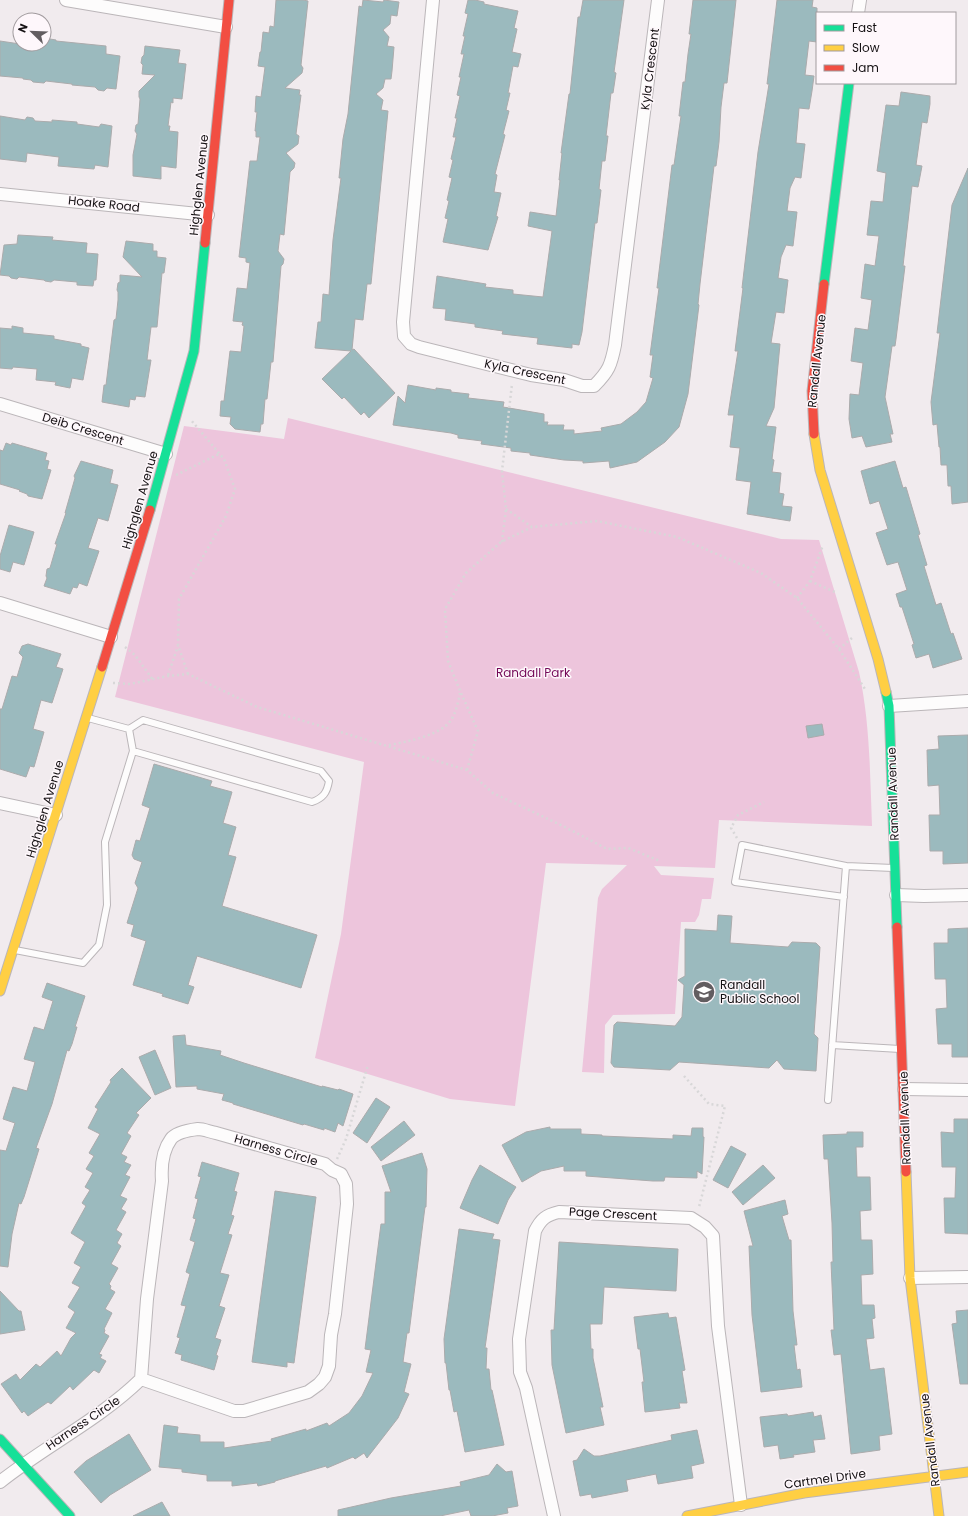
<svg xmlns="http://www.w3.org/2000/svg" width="968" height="1516" font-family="Poppins,sans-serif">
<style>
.green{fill:#edc5dc}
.building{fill:#9bbabe;stroke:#ababac}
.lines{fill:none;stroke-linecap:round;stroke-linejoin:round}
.lane-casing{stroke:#bbb6b9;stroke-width:8}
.street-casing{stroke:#bbb6b9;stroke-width:14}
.fast-casing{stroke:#bbb6b9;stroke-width:11}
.slow-casing{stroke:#bbb6b9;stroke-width:11}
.jam-casing{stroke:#bbb6b9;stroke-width:11}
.path{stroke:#d8d7d8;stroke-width:2.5;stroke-dasharray:2 3;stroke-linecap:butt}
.lane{stroke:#fdfcfc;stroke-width:6}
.street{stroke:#fdfcfc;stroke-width:12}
.fast{stroke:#16e098;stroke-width:9}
.slow{stroke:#ffcf43;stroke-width:9}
.jam{stroke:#f24e42;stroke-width:9}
.labels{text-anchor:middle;stroke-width:3;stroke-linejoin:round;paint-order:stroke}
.street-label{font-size:12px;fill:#151113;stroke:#fef7fb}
.park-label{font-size:12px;fill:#730857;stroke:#fef7fb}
.poi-label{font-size:12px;fill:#151113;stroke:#fef7fb;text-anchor:start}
</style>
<rect width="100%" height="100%" fill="#f1ebee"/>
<path class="green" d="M 288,418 L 781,539 L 819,540 L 859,672 C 870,722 870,774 872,826 L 719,820 L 715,868 L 654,866 L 661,875 L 714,878 L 711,899 L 702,899 L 699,915 L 695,922 L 681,922 L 675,1014 L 613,1015 L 605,1025 L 604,1073 L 582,1072 L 598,898 L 602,889 L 627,865 L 546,863 L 515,1106 L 450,1099 L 315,1058 L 341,934 L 364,762 L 115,697 L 184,426 L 284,439 Z"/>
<path class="building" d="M 276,0 L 303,0 L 308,1 L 301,65 L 303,68 L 302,73 L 285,88 L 300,90 L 299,95 L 301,95 L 296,134 L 299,136 L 298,144 L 286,153 L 295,163 L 294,168 L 290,172 L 284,235 L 280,234 L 278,251 L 284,259 L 283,264 L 281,266 L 273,362 L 271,362 L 267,399 L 265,399 L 263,424 L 261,424 L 260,432 L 235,429 L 230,424 L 231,417 L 220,416 L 221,401 L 224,401 L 230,351 L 241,352 L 244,326 L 242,325 L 243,322 L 233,321 L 237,288 L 247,289 L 250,263 L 246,262 L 246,258 L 239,257 L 250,161 L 257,161 L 260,137 L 256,137 L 256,131 L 255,131 L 257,112 L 255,112 L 256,96 L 261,97 L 265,67 L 258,66 L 260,52 L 261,52 L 263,32 L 269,33 L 270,26 L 274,27 Z
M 363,0 L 383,2 L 384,0 L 399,2 L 397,16 L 391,15 L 390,24 L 383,30 L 389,37 L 387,46 L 394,47 L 392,71 L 391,79 L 385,79 L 383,88 L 376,94 L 383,100 L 381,110 L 388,111 L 371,284 L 367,284 L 363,320 L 355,319 L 352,350 L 354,349 L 395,393 L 369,418 L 364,412 L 361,415 L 344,397 L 342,399 L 322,379 L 351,351 L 315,348 L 318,322 L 321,322 L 323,294 L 329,295 L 333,240 L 341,178 L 339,178 L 343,139 L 348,114 L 359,6 L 362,7 Z
M 468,0 L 475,0 L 484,2 L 484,4 L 518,11 L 514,28 L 517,29 L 512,52 L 521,54 L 518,67 L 513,66 L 508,93 L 510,93 L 506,110 L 509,111 L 503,134 L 505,135 L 495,174 L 497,175 L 494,192 L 501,193 L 496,216 L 498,217 L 488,250 L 443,242 L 448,219 L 445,218 L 449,201 L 447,200 L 452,178 L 449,177 L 453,160 L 451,159 L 456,137 L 453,137 L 457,118 L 455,118 L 460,96 L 457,95 L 461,77 L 459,77 L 464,54 L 461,54 L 465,36 L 463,36 L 468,14 L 465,13 Z
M 583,0 L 624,0 L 614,72 L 616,73 L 613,93 L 611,93 L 606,136 L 608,136 L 605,161 L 602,161 L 599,189 L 601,190 L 597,223 L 595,223 L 582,332 L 579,345 L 572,344 L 572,348 L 537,344 L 538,338 L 502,334 L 503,331 L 475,327 L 475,324 L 445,320 L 446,309 L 433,308 L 437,276 L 486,284 L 485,287 L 513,290 L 513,294 L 543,297 L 552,231 L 528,226 L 530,212 L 556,216 L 560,180 L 559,180 L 562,153 L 561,153 L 569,94 L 570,94 L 578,17 L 580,17 Z
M 693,0 L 736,0 L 727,83 L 724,83 L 721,107 L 719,142 L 716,166 L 714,166 L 700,284 L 698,304 L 699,305 L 688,394 L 679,427 L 665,442 L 637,462 L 610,468 L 609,461 L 583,463 L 583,461 L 564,460 L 530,455 L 530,453 L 511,451 L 511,448 L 481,444 L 482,441 L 458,438 L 458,435 L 451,433 L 393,425 L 398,396 L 405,403 L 408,385 L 436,390 L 436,388 L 451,390 L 451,392 L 469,394 L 468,398 L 504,402 L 503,407 L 544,414 L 544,422 L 548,422 L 547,425 L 564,425 L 563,430 L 574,430 L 574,434 L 602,431 L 601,428 L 621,424 L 637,412 L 646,402 L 653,378 L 650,377 L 653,355 L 650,355 L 659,288 L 657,288 L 672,165 L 674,165 L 681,116 L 679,116 L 683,82 L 685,82 L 688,54 L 691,34 L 689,34 Z
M 777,0 L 813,0 L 812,7 L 817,8 L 817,42 L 809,41 L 805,75 L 814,76 L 812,91 L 809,109 L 799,108 L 796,143 L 805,144 L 801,178 L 795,177 L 790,188 L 787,211 L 797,212 L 793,246 L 786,245 L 781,257 L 778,278 L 788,280 L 784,313 L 776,312 L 771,343 L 780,344 L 774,408 L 766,426 L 776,427 L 772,459 L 774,460 L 772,472 L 781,473 L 779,493 L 784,494 L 782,506 L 792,507 L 790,521 L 747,514 L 751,482 L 736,480 L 740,448 L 730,447 L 734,415 L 728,415 L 738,351 L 735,351 L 743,288 L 742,288 L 758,152 L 769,84 L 767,84 Z
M 44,38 L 56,40 L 56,41 L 106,46 L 106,54 L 120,56 L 116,89 L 107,88 L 104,91 L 98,90 L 95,87 L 72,85 L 72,84 L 46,81 L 44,83 L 33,82 L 31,80 L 23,79 L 23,78 L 0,76 L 0,41 L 20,44 L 44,44 Z
M 145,46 L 180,50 L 178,63 L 186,64 L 182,99 L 173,98 L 173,103 L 171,102 L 168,126 L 170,126 L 169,131 L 178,132 L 176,168 L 161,166 L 161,179 L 133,176 L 133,155 L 137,134 L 135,131 L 136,125 L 138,124 L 140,99 L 139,97 L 139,91 L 155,75 L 142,74 L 143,65 L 141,63 L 142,57 L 144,55 Z
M 901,92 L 930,96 L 930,104 L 927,123 L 922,122 L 916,165 L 922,166 L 918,187 L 912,186 L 903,266 L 905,266 L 896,339 L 895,346 L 892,346 L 885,397 L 893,434 L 890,434 L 892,442 L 866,447 L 862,436 L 852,438 L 849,419 L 850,394 L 859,395 L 863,363 L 851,361 L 855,328 L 868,330 L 872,300 L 861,298 L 865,264 L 875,266 L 879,236 L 867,235 L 871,201 L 883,202 L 886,173 L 877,171 L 886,105 L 899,106 Z
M 0,116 L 25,120 L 27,117 L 33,118 L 35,121 L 52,122 L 52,120 L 77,122 L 77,124 L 99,127 L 101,124 L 112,126 L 108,167 L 95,165 L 94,169 L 58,166 L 59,157 L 27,153 L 26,162 L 0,159 Z
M 968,168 L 968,502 L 952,504 L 951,486 L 948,486 L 947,465 L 941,465 L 940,447 L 939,447 L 937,424 L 933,425 L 931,402 L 940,333 L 937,333 L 952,205 Z
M 18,235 L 53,237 L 52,240 L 87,243 L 86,253 L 98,254 L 96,280 L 94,280 L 93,286 L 77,285 L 77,282 L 54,280 L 51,282 L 45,281 L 44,280 L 19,277 L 17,279 L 11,278 L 9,276 L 0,275 L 4,245 L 17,244 Z
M 126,241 L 153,244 L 153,251 L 157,251 L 157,257 L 166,258 L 164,273 L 162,273 L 157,327 L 151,327 L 147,360 L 151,360 L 145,397 L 136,396 L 135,400 L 130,399 L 129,407 L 102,402 L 104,385 L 106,385 L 114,320 L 116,319 L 118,300 L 118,292 L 117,290 L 118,283 L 120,282 L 120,275 L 142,277 L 123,257 Z
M 12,326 L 23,328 L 23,333 L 54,336 L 54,339 L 81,344 L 81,346 L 89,348 L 83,380 L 72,378 L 70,388 L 55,385 L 56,382 L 36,380 L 37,369 L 13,367 L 12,369 L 0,368 L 0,328 L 12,329 Z
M 6,443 L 11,445 L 12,443 L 47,453 L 45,460 L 49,461 L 47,469 L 51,470 L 42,499 L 28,496 L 27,494 L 19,491 L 20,490 L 0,484 L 0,450 L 3,451 Z
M 81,461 L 113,470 L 110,483 L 118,485 L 108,521 L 98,518 L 88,548 L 99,551 L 87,586 L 79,583 L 77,588 L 73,587 L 70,594 L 44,586 L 47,578 L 46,576 L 47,569 L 50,568 L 57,544 L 55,544 L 66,513 L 65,513 L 75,478 L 74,476 Z
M 895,461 L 903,488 L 906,487 L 920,534 L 918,535 L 927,565 L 924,566 L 936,605 L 941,603 L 951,634 L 953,633 L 962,659 L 933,668 L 929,654 L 916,658 L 912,645 L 914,644 L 902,607 L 900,607 L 896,594 L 907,590 L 898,562 L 887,565 L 876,533 L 888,529 L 879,501 L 870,504 L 861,471 Z
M 9,525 L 34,532 L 24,565 L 13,562 L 10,572 L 0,569 L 0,556 Z
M 28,644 L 61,654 L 56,667 L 63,669 L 52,703 L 41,700 L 33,729 L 44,732 L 34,767 L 30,766 L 26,777 L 0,769 L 0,709 L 2,709 L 12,676 L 17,677 L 23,657 L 19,653 L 22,646 Z
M 822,724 L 824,735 L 808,738 L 806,726 Z
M 968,735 L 968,863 L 943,864 L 943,851 L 930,851 L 929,815 L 940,815 L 939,785 L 928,786 L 927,750 L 939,749 L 938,736 Z
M 154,764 L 212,781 L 210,786 L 232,792 L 223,823 L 236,827 L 228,855 L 236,857 L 222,906 L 317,935 L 301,988 L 197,956 L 188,985 L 194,987 L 188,1004 L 162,996 L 163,994 L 133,985 L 146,941 L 131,936 L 134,925 L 127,923 L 138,888 L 135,883 L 142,862 L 134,859 L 132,855 L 136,840 L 140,841 L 150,808 L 142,805 Z
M 718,915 L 732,916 L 730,943 L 788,947 L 792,942 L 816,943 L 820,947 L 814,1034 L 818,1038 L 816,1071 L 784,1069 L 777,1060 L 769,1068 L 679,1062 L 670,1070 L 614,1067 L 611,1063 L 614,1025 L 617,1022 L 675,1026 L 682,1017 L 684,985 L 678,980 L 685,976 L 685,929 L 717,931 Z
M 968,928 L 968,1057 L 952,1057 L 952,1044 L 938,1044 L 936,1009 L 947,1008 L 946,979 L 935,979 L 934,943 L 948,943 L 948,929 Z
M 47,983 L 85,996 L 75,1027 L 77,1027 L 72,1044 L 69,1051 L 67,1050 L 52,1104 L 36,1148 L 39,1149 L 24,1197 L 21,1204 L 19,1203 L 12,1234 L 8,1267 L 0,1266 L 0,1150 L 6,1151 L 15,1123 L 3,1119 L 13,1087 L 27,1091 L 35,1062 L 24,1059 L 34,1027 L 44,1030 L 53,1001 L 42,997 Z
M 185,1035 L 186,1045 L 221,1051 L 220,1055 L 244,1063 L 322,1087 L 322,1086 L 338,1090 L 339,1089 L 353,1094 L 343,1126 L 338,1123 L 335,1132 L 324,1128 L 324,1130 L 304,1124 L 303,1125 L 233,1104 L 233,1103 L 222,1100 L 224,1094 L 197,1089 L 197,1086 L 176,1087 L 173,1036 Z
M 155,1050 L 171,1088 L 155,1095 L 139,1057 Z
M 122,1068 L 151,1098 L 136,1113 L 139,1115 L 127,1133 L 131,1136 L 121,1154 L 127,1157 L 124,1162 L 131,1165 L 125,1175 L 130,1177 L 120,1196 L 127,1199 L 121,1209 L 126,1212 L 116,1230 L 122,1234 L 117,1243 L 121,1246 L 111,1264 L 118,1268 L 109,1284 L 111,1286 L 110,1289 L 115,1292 L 105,1309 L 112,1313 L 104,1329 L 105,1330 L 104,1333 L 109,1336 L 99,1354 L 102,1355 L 100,1358 L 106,1361 L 99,1373 L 94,1370 L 73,1390 L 70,1386 L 51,1404 L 48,1402 L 28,1416 L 24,1411 L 22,1413 L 1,1384 L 16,1374 L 20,1380 L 36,1364 L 40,1367 L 57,1351 L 61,1356 L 71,1338 L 76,1333 L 66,1328 L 75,1312 L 68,1307 L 80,1287 L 72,1283 L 81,1267 L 74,1263 L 85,1242 L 71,1233 L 86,1206 L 82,1203 L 90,1190 L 85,1187 L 93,1173 L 86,1169 L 94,1156 L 89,1153 L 100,1134 L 88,1128 L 98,1109 L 95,1107 L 111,1082 L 110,1080 Z
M 376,1098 L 390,1107 L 367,1143 L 353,1133 Z
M 954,1119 L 968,1119 L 968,1234 L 945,1233 L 944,1198 L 955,1198 L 956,1167 L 942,1167 L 941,1132 L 954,1133 Z
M 404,1121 L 415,1135 L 381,1161 L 371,1147 Z
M 550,1127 L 550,1129 L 581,1129 L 581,1134 L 602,1135 L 602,1136 L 673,1139 L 673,1135 L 691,1136 L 692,1128 L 703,1128 L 703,1137 L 704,1137 L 702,1174 L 697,1171 L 697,1178 L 665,1177 L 664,1181 L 653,1181 L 586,1176 L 586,1171 L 564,1171 L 564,1166 L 541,1171 L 522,1182 L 502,1145 L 526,1132 Z
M 847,1132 L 863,1132 L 863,1147 L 856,1147 L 857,1177 L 870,1177 L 871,1210 L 860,1211 L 861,1240 L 872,1240 L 873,1274 L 861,1275 L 862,1305 L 874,1305 L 875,1318 L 872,1319 L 874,1338 L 866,1339 L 870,1370 L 884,1368 L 892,1434 L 879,1436 L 880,1450 L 851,1454 L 841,1354 L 834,1355 L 831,1330 L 834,1330 L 831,1262 L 833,1262 L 832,1223 L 828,1159 L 824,1159 L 823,1135 L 847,1134 Z
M 731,1146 L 746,1154 L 728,1188 L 713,1180 Z
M 422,1153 L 427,1169 L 426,1207 L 425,1207 L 409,1333 L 407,1333 L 403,1362 L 411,1364 L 404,1392 L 409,1394 L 398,1418 L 367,1458 L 364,1453 L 355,1459 L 353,1457 L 327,1468 L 326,1466 L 275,1481 L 275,1482 L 258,1486 L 257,1483 L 232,1486 L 232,1481 L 207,1481 L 207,1475 L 182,1472 L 182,1469 L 159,1467 L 164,1425 L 178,1427 L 177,1433 L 200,1435 L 200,1442 L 224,1442 L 224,1448 L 272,1441 L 271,1439 L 306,1429 L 306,1431 L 327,1423 L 329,1426 L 349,1413 L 362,1396 L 373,1373 L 366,1372 L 371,1350 L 365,1349 L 381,1224 L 385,1224 L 385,1192 L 391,1192 L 382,1166 Z
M 202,1162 L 239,1173 L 234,1191 L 237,1192 L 231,1215 L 234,1216 L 228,1234 L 232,1235 L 220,1273 L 229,1275 L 219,1306 L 225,1308 L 215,1338 L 221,1340 L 216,1355 L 218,1356 L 214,1370 L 181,1360 L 182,1355 L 175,1353 L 180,1338 L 177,1337 L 186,1306 L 181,1305 L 190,1274 L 186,1272 L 195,1242 L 190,1240 L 196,1219 L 193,1218 L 198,1199 L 195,1198 L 201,1177 L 198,1176 Z
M 480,1165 L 516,1187 L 508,1200 L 498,1224 L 460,1208 L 472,1180 Z
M 763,1165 L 775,1178 L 743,1205 L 732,1192 Z
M 275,1191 L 316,1197 L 294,1363 L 287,1362 L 287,1367 L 252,1362 Z
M 785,1200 L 788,1214 L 782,1216 L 789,1240 L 791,1240 L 793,1311 L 797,1345 L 794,1345 L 797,1370 L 800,1369 L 802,1387 L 761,1392 L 752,1315 L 749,1246 L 753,1246 L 744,1211 Z
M 459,1229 L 494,1234 L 492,1239 L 500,1240 L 485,1348 L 487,1348 L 486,1369 L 489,1369 L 491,1390 L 492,1390 L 504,1445 L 465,1452 L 457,1411 L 454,1412 L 450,1390 L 449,1390 L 446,1363 L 445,1363 L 444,1339 Z
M 559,1242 L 678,1249 L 676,1291 L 604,1287 L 602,1324 L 590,1324 L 591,1349 L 593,1349 L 593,1358 L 603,1407 L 600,1407 L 604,1425 L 566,1433 L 552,1365 L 551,1330 L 554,1330 Z
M 0,1291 L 19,1311 L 21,1311 L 25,1330 L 0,1334 Z
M 968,1310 L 968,1384 L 960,1384 L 952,1324 L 957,1323 L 956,1311 Z
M 668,1313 L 669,1318 L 676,1317 L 685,1370 L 682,1371 L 687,1403 L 679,1403 L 680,1408 L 645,1412 L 642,1382 L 644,1382 L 640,1349 L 638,1349 L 634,1317 Z
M 813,1412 L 814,1417 L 821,1415 L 825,1439 L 813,1440 L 815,1452 L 793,1455 L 794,1457 L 780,1459 L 778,1445 L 764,1447 L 760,1417 L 787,1414 L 788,1416 Z
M 697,1430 L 704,1463 L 691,1466 L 693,1478 L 658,1484 L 656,1474 L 626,1480 L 628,1491 L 592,1498 L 591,1494 L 580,1496 L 573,1461 L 577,1460 L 584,1449 L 594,1456 L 600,1456 L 672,1440 L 671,1435 Z
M 129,1434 L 151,1470 L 110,1495 L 101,1503 L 74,1472 L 86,1461 Z
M 497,1464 L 506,1472 L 512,1471 L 518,1506 L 507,1508 L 508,1513 L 492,1516 L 471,1516 L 469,1510 L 440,1516 L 338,1516 L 338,1510 L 391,1498 L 461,1486 L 460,1482 L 489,1475 Z
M 162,1502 L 170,1516 L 133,1516 Z"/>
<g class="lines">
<g class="lane-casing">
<path id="lane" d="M 88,718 L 129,729 L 133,751 L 312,802 C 323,798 327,793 329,781 L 321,771 L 143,720 L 129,729
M 844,897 L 735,882 L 742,845 L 846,866
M 15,950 L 83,963 L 99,945 L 107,905 L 105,842 L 133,751
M 832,1045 L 900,1049
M 828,1100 L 846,866 L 893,868"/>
</g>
<g class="street-casing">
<path id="street" d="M 66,0 L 226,27
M 433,0 L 403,322 L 404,336 L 411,344 L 419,347 L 531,375 L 564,380 L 582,386 L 594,386 C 609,371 611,365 615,345 L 658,0
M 858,13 L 860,0
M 0,194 L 208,215
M 0,404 L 166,454
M 0,603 L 111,637
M 889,706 L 968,701
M 0,803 L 56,815
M 896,895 L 924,896 L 968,895
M 904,1089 L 968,1090
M 910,1278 L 968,1277
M 0,1482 C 45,1446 99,1420 141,1379 L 147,1299 L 162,1181 C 161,1167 162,1151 171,1139 C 176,1132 190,1130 198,1129 C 204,1129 210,1132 216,1133 L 325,1164 L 332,1170 L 341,1174 L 346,1184 L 347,1204 L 335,1314 L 331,1335 L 329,1366 L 325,1377 L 319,1384 L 308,1392 L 244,1411 L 234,1411 L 141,1379
M 554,1516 L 526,1388 L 520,1372 L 519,1339 L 535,1231 C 541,1219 546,1215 559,1212 L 691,1218 L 705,1227 L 713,1236 L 718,1326 L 741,1505"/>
</g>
<g class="fast-casing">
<path id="fast" d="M 824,284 L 849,83
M 150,510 L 194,351 L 205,243
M 886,692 L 889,706 L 897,927
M 0,1439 L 70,1516"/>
</g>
<g class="slow-casing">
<path id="slow" d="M 814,434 L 820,470 L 878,659 L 886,692
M 0,991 L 102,667
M 906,1172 L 910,1278 L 939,1516
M 687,1516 L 804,1493 L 968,1472"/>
</g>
<g class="jam-casing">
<path id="jam" d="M 205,243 L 229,0
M 814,434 L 812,391 L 824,284
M 102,667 L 150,510
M 897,927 L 906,1172"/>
</g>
<path class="path" d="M 176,475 L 219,454
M 506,509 L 532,527
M 502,542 L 506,509 L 502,471 L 512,384
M 810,581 L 837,593
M 797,598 L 810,581 L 823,545
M 125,647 L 135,655 L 153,680
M 839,649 L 852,638
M 188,674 L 178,645 L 179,599 L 226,516 L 235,489 L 224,459 L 191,420
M 168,675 L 178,646
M 113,683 L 130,684 L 168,676 L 188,674 L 257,707 L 467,770 L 493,793 L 565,827 L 607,849 L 628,848 L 660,861
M 389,745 C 406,742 442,735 451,720 C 456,713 458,702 460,693
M 467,770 L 478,731 L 461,693 L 448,661 L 445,609 L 466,573 L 501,542 L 532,527 L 597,521 L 677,537 L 761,573 L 797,598 L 839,649 L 865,689
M 737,838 L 731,828 L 738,815 L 764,802
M 684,1076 L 709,1104 L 725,1106 L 699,1207
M 337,1159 L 346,1139 L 368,1065"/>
<use href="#lane" class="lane"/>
<use href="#street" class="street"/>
<use href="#fast" class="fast"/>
<use href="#slow" class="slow"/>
<use href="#jam" class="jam"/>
</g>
<defs>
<g id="school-disc" transform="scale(1.15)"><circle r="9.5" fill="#625d60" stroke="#fef7fb"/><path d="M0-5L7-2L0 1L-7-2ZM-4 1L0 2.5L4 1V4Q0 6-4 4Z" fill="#fff"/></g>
</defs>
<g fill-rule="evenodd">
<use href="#school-disc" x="704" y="992"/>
</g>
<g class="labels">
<g class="street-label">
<text transform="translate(650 69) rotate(-83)" y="4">Kyla Crescent</text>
<text transform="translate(199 185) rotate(-84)" y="4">Highglen Avenue</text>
<text transform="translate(104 204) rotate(6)" y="4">Hoake Road</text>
<text transform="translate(817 361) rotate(-84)" y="4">Randall Avenue</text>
<text transform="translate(525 372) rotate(12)" y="4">Kyla Crescent</text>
<text transform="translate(83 429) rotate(17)" y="4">Deib Crescent</text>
<text transform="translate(140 500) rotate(-74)" y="4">Highglen Avenue</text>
<text transform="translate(893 794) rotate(-92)" y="4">Randall Avenue</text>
<text transform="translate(45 809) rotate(-73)" y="4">Highglen Avenue</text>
<text transform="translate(905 1118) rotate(-92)" y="4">Randall Avenue</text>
<text transform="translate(276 1150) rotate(16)" y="4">Harness Circle</text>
<text transform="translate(613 1214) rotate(3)" y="4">Page Crescent</text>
<text transform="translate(83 1423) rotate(-34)" y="4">Harness Circle</text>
<text transform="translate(930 1440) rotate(-97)" y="4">Randall Avenue</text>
<text transform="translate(825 1479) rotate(-8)" y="4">Cartmel Drive</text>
</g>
<g class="park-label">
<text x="533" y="677">Randall Park</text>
</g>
<g class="poi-label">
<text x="720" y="989">Randall<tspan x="720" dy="14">Public School</tspan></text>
</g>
</g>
<rect x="816" y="12" width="140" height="72" fill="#fef7fb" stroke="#a19b9e"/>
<rect x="824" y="25" width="20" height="6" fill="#16e098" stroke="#a19b9e"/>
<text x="852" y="32" font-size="12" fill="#151113">Fast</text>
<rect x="824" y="45" width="20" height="6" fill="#ffcf43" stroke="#a19b9e"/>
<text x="852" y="52" font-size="12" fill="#151113">Slow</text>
<rect x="824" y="65" width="20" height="6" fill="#f24e42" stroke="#a19b9e"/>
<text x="852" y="72" font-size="12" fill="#151113">Jam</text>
<g transform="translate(32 32) rotate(293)"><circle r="19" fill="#fef7fb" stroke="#a19b9e"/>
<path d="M0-3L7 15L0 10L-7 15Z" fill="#625d60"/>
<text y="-6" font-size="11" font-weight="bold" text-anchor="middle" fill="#151113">N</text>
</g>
</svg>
